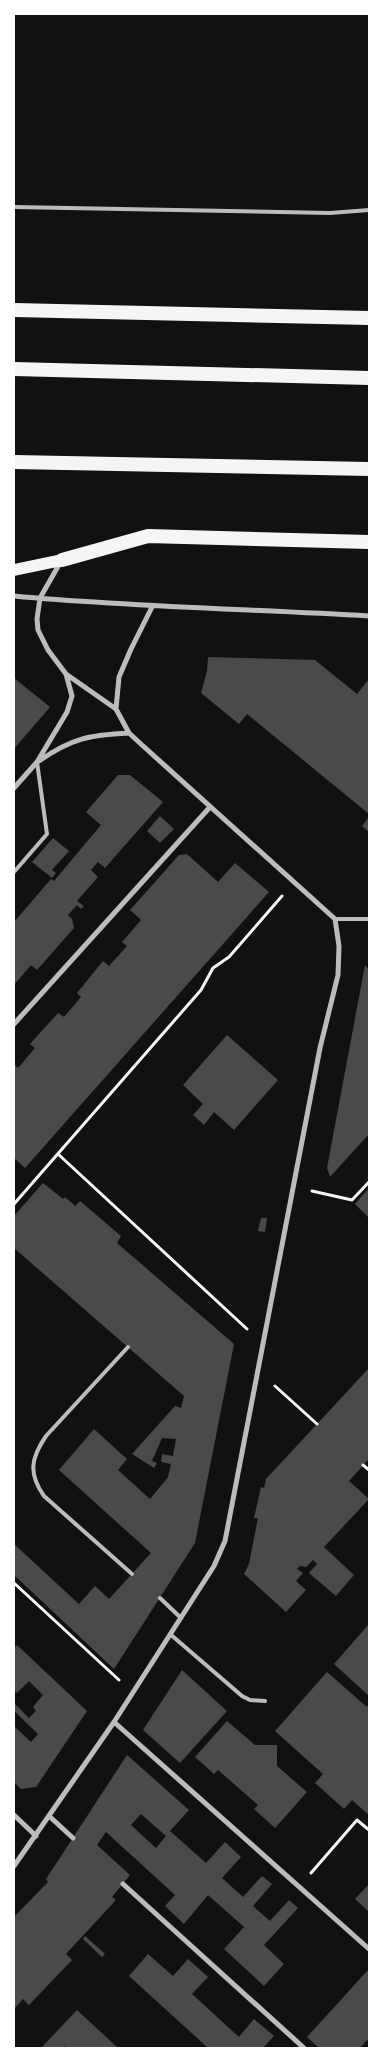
<svg xmlns="http://www.w3.org/2000/svg" width="383" height="2062" font-family="'DejaVu Sans',sans-serif">
<style>
.building{fill:#4a4a4a;fill-rule:evenodd}
.lines{fill:none;stroke-linecap:round;stroke-linejoin:round}
.path{stroke:#f5f5f5;stroke-width:3}
.service{stroke:#bcbcbc;stroke-width:4}
.minor{stroke:#bcbcbc;stroke-width:5}
.primary{stroke:#f5f5f5;stroke-width:12}
.trunk{stroke:#f5f5f5;stroke-width:14}
</style>
<rect width="100%" height="100%" fill="#111"/>
<path class="building" d="M 208,657 L 315,660 L 357,694 L 369,679 L 369,814 L 247,714 L 239,724 L 201,693 L 207,671 Z
M 14,678 L 50,707 L 14,749 Z
M 118,775 L 130,775 L 163,802 L 105,868 L 98,862 L 91,870 L 98,877 L 77,901 L 84,906 L 81,909 L 77,905 L 68,915 L 72,919 L 74,928 L 37,970 L 31,965 L 14,985 L 14,922 L 51,879 L 54,881 L 101,825 L 86,812 Z
M 160,816 L 174,829 L 160,843 L 147,831 Z
M 369,817 L 369,832 L 362,826 Z
M 53,838 L 69,851 L 52,870 L 56,873 L 52,878 L 32,862 Z
M 187,854 L 218,882 L 235,863 L 269,892 L 25,1168 L 14,1158 L 14,1064 L 18,1068 L 35,1048 L 30,1044 L 58,1013 L 64,1017 L 81,997 L 77,993 L 103,961 L 109,966 L 127,946 L 122,942 L 141,920 L 130,910 L 179,855 Z
M 365,965 L 369,970 L 369,1134 L 330,1177 L 327,1168 Z
M 227,1035 L 278,1080 L 234,1130 L 214,1112 L 204,1125 L 193,1115 L 203,1104 L 183,1085 Z
M 43,1183 L 63,1199 L 65,1197 L 75,1206 L 80,1201 L 121,1236 L 117,1243 L 234,1344 L 195,1543 L 114,1669 L 14,1575 L 14,1544 L 79,1604 L 95,1586 L 109,1599 L 151,1553 L 59,1470 L 94,1429 L 127,1459 L 118,1470 L 150,1499 L 168,1477 L 171,1464 L 161,1462 L 162,1454 L 173,1456 L 176,1439 L 162,1438 L 152,1461 L 157,1463 L 154,1468 L 132,1454 L 175,1406 L 181,1408 L 184,1396 L 14,1248 L 14,1216 Z
M 369,1188 L 369,1218 L 355,1204 Z
M 261,1218 L 267,1218 L 265,1232 L 258,1231 Z
M 369,1368 L 369,1459 L 349,1481 L 369,1499 L 324,1547 L 354,1575 L 336,1596 L 309,1573 L 317,1564 L 313,1560 L 306,1567 L 300,1566 L 297,1569 L 303,1573 L 296,1581 L 306,1590 L 286,1612 L 244,1574 L 249,1564 L 258,1518 L 254,1518 L 261,1487 L 264,1488 L 266,1479 Z
M 369,1624 L 369,1696 L 334,1664 Z
M 17,1645 L 87,1711 L 36,1787 L 21,1789 L 14,1782 L 14,1726 L 31,1742 L 38,1734 L 14,1711 L 14,1703 L 29,1718 L 36,1711 L 33,1707 L 43,1695 L 29,1681 L 17,1693 L 14,1690 L 14,1649 Z
M 182,1670 L 227,1711 L 180,1763 L 143,1730 Z
M 327,1672 L 367,1707 L 369,1704 L 369,1815 L 352,1800 L 344,1809 L 315,1783 L 323,1774 L 275,1731 Z
M 227,1721 L 255,1745 L 277,1745 L 277,1766 L 307,1792 L 275,1828 L 254,1809 L 258,1805 L 218,1770 L 214,1774 L 195,1757 Z
M 127,1755 L 189,1810 L 170,1831 L 206,1863 L 225,1842 L 241,1857 L 222,1878 L 243,1897 L 262,1876 L 272,1884 L 253,1906 L 270,1921 L 289,1900 L 298,1908 L 264,1945 L 284,1964 L 264,1986 L 224,1949 L 244,1927 L 208,1895 L 184,1924 L 165,1906 L 175,1895 L 106,1832 L 97,1845 L 130,1875 L 112,1897 L 116,1900 L 66,1954 L 72,1960 L 29,2005 L 23,1999 L 14,2009 L 14,1917 L 48,1882 L 46,1879 ZM 141,1814 L 166,1836 L 156,1848 L 131,1825 Z
M 369,1884 L 369,1912 L 355,1899 Z
M 85,1936 L 105,1954 L 102,1957 L 83,1939 Z
M 148,1954 L 173,1976 L 188,1959 L 208,1977 L 192,1994 L 239,2037 L 254,2019 L 274,2036 L 263,2048 L 208,2048 L 129,1976 Z
M 368,1970 L 369,2042 L 367,2040 L 360,2048 L 319,2048 L 307,2037 Z
M 77,2010 L 118,2048 L 67,2048 L 65,2046 L 63,2048 L 41,2048 Z"/>
<g class="lines">
<path class="path" d="M 58,1154 L 247,1329
M 312,1191 L 352,1200 L 369,1182
M 14,1204 L 201,990 L 213,968 L 229,957 L 282,896
M 275,1386 L 317,1424
M 363,1465 L 369,1470
M 14,1583 L 119,1680
M 311,1873 L 357,1820 L 369,1830"/>
<path class="service" d="M 14,207 L 330,213 L 369,210
M 14,872 L 47,834 L 37,762
M 335,919 L 369,919
M 128,1347 L 46,1436 C 31,1458 28,1473 44,1496 L 132,1574
M 160,1598 L 181,1618
M 170,1634 L 242,1696 L 250,1700 L 265,1701"/>
<path class="minor" d="M 14,596 C 132,607 251,609 369,616
M 116,709 L 119,677 L 131,649 L 152,607
M 39,761 C 72,738 90,735 129,733
M 14,788 L 37,762 L 67,712 L 72,696 L 66,674
M 14,1024 L 210,807
M 114,1722 L 369,1949
M 14,1815 L 36,1836
M 49,1816 L 73,1838
M 14,1866 L 114,1722 L 214,1566 L 225,1541 L 320,1048 L 338,975 L 339,946 L 335,919 L 142,745 L 129,733 L 116,709 L 66,674 L 48,650 L 38,630 L 37,619 L 40,598 L 60,563
M 123,1884 L 304,2048"/>
<path class="primary" d="M 14,570 L 62,560"/>
<path class="trunk" d="M 14,310 L 369,318
M 14,369 L 369,378
M 14,462 L 369,469
M 62,560 L 148,536 L 369,542"/>
</g>
<rect width="383" height="2062" fill="none" stroke="#ffffff" stroke-width="30"/>
</svg>
